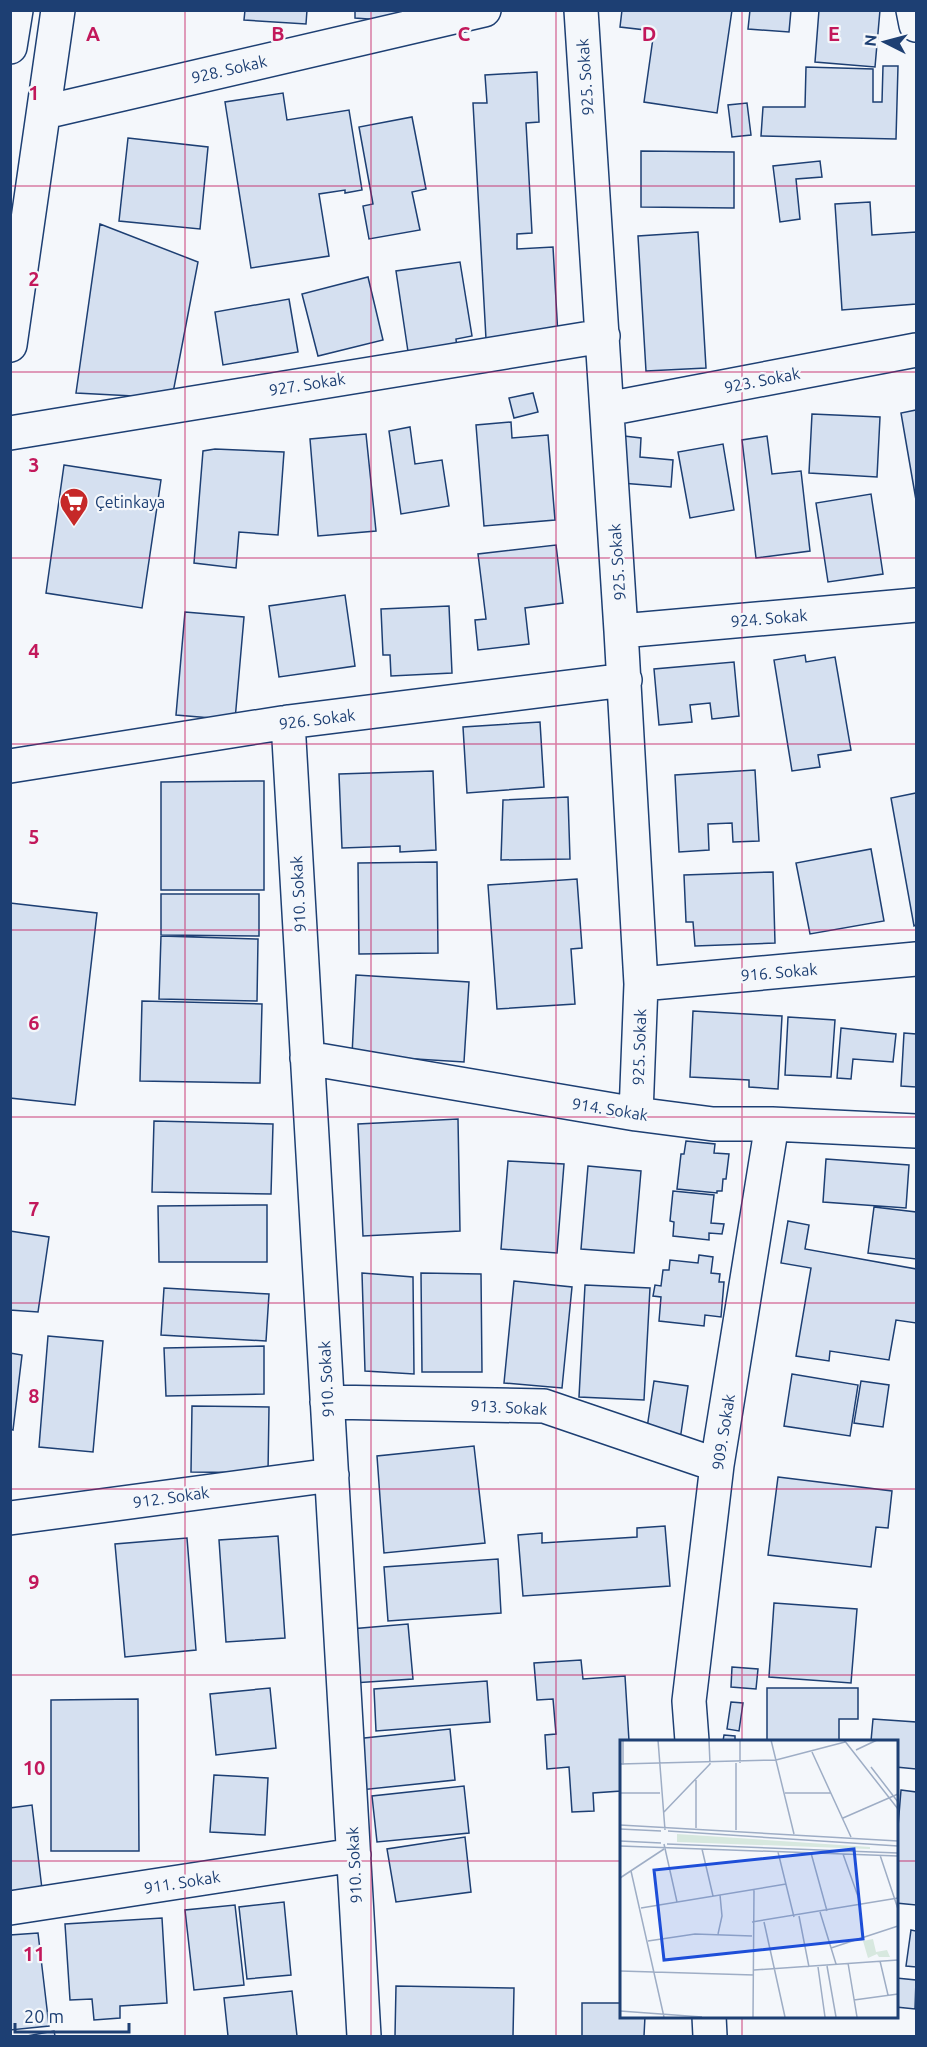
<svg xmlns="http://www.w3.org/2000/svg" width="927" height="2047" font-family="Ubuntu,sans-serif">
<style>
.building{fill:#d5e0f0;stroke:#1d3f73;stroke-width:1.5}
.lines{fill:none;stroke-linecap:round;stroke-linejoin:round}
.minor-casing{stroke:#1d3f73;stroke-width:36}
.highway-casing{stroke:#1d3f73;stroke-width:36}
.minor{stroke:#f4f7fb;stroke-width:33}
.highway{stroke:#f4f7fb;stroke-width:33}
.grid{fill:none;stroke:#c2185b;stroke-width:1.5;stroke-opacity:0.55}
.labels{text-anchor:middle;stroke-width:4.5;stroke-linejoin:round;paint-order:stroke}
.street-label{font-size:16px;fill:#1d3f73;stroke:#f4f7fb}
.poi-label{font-size:16px;fill:#1d3f73;stroke:#f4f7fb;text-anchor:start}
.inset-road{fill:none;stroke:#9eadc5;stroke-width:1.5}
.view{fill:#1d4ed8;fill-opacity:0.15;stroke:#1d4ed8;stroke-width:3}
.inset-edge{fill:none;stroke:#1d3f73;stroke-width:3}
.grid-label{font-size:20px;text-anchor:middle;font-weight:bold;fill:#c2185b;stroke:#f4f7fb;stroke-width:4.5;stroke-linejoin:round;paint-order:stroke}
</style>
<rect width="100%" height="100%" fill="#f4f7fb"/>
<path class="building" d="M 245,10 L 307,10 L 306,24 L 244,20 Z
M 355,10 L 423,10 L 422,23 L 355,18 Z
M 622,10 L 732,10 L 717,113 L 644,102 L 654,31 L 620,27 Z
M 750,10 L 791,10 L 789,32 L 748,29 Z
M 819,10 L 880,10 L 875,67 L 815,62 Z
M 883,66 L 898,66 L 896,139 L 761,136 L 763,107 L 805,107 L 806,67 L 873,69 L 873,102 L 882,102 Z
M 537,72 L 539,122 L 526,123 L 532,233 L 517,234 L 517,249 L 553,247 L 558,336 L 486,339 L 473,103 L 487,103 L 485,75 Z
M 283,93 L 287,120 L 349,110 L 362,190 L 345,193 L 345,190 L 319,194 L 329,256 L 251,268 L 225,102 Z
M 747,103 L 751,135 L 732,137 L 728,105 Z
M 412,117 L 426,189 L 412,192 L 420,230 L 369,239 L 363,206 L 373,204 L 359,127 Z
M 128,138 L 208,147 L 200,229 L 119,221 Z
M 641,151 L 734,152 L 734,208 L 641,207 Z
M 820,161 L 822,177 L 796,179 L 800,219 L 780,222 L 773,166 Z
M 870,202 L 872,235 L 916,232 L 916,304 L 842,310 L 835,204 Z
M 100,224 L 198,262 L 172,398 L 76,393 Z
M 698,232 L 706,368 L 646,371 L 638,236 Z
M 460,262 L 472,336 L 456,339 L 458,358 L 410,365 L 396,271 Z
M 368,277 L 383,340 L 318,356 L 302,294 Z
M 289,299 L 298,352 L 223,365 L 215,312 Z
M 533,393 L 538,412 L 514,418 L 509,398 Z
M 916,410 L 916,500 L 901,413 Z
M 812,414 L 880,417 L 877,477 L 809,473 Z
M 511,422 L 512,438 L 548,435 L 555,520 L 484,526 L 476,425 Z
M 410,427 L 415,464 L 442,460 L 449,506 L 401,514 L 389,431 Z
M 366,434 L 376,531 L 318,536 L 310,439 Z
M 624,436 L 641,438 L 640,457 L 673,460 L 671,487 L 621,483 Z
M 767,436 L 772,474 L 801,471 L 810,551 L 756,558 L 742,440 Z
M 723,444 L 734,510 L 690,518 L 678,452 Z
M 215,449 L 284,452 L 278,535 L 239,532 L 236,568 L 194,563 L 203,451 Z
M 64,465 L 161,480 L 142,608 L 46,593 Z
M 871,494 L 883,574 L 828,582 L 816,503 Z
M 556,545 L 563,603 L 525,608 L 529,644 L 478,650 L 475,620 L 486,619 L 478,554 Z
M 345,595 L 355,666 L 279,677 L 269,606 Z
M 449,606 L 452,673 L 391,676 L 390,655 L 383,655 L 381,609 Z
M 185,612 L 244,617 L 235,720 L 176,715 Z
M 805,655 L 806,662 L 835,657 L 851,750 L 818,755 L 820,767 L 792,771 L 774,660 Z
M 734,662 L 739,716 L 712,719 L 710,703 L 690,705 L 692,722 L 659,725 L 654,669 Z
M 540,722 L 544,787 L 467,793 L 463,727 Z
M 755,770 L 759,841 L 733,842 L 732,823 L 708,824 L 709,850 L 679,852 L 675,775 Z
M 433,771 L 436,850 L 400,852 L 400,846 L 342,848 L 339,774 Z
M 264,781 L 264,890 L 161,890 L 161,782 Z
M 916,793 L 916,925 L 914,926 L 891,798 Z
M 568,797 L 570,859 L 501,860 L 503,800 Z
M 871,849 L 884,921 L 810,934 L 796,863 Z
M 437,862 L 438,953 L 359,954 L 358,863 Z
M 773,872 L 775,943 L 695,946 L 693,922 L 686,922 L 684,875 Z
M 577,879 L 582,948 L 571,949 L 575,1004 L 497,1009 L 488,885 Z
M 161,894 L 259,894 L 259,936 L 161,935 Z
M 10,903 L 97,913 L 75,1105 L 10,1098 Z
M 161,936 L 258,939 L 257,1001 L 159,999 Z
M 356,975 L 469,982 L 464,1062 L 352,1055 Z
M 142,1001 L 262,1004 L 260,1083 L 140,1081 Z
M 693,1011 L 782,1016 L 778,1089 L 749,1087 L 749,1080 L 690,1077 Z
M 788,1017 L 835,1020 L 831,1077 L 785,1075 Z
M 841,1028 L 896,1034 L 893,1062 L 853,1059 L 851,1079 L 837,1078 Z
M 904,1033 L 916,1034 L 916,1087 L 901,1086 Z
M 458,1119 L 460,1231 L 363,1236 L 358,1124 Z
M 154,1121 L 273,1124 L 271,1194 L 152,1192 Z
M 686,1141 L 715,1144 L 714,1153 L 729,1154 L 726,1179 L 723,1179 L 722,1191 L 717,1191 L 717,1193 L 677,1189 L 681,1154 L 684,1154 Z
M 826,1159 L 909,1165 L 906,1208 L 823,1202 Z
M 508,1161 L 564,1164 L 557,1253 L 501,1249 Z
M 588,1166 L 641,1171 L 634,1253 L 581,1249 Z
M 673,1191 L 714,1195 L 711,1223 L 724,1224 L 722,1234 L 709,1233 L 709,1240 L 673,1236 L 674,1222 L 670,1221 Z
M 267,1205 L 267,1262 L 159,1262 L 158,1206 Z
M 874,1207 L 916,1212 L 916,1259 L 868,1253 Z
M 788,1221 L 809,1225 L 805,1249 L 916,1269 L 916,1323 L 896,1320 L 889,1360 L 830,1351 L 829,1361 L 796,1356 L 811,1268 L 781,1263 Z
M 10,1231 L 49,1237 L 38,1312 L 10,1310 Z
M 699,1255 L 713,1257 L 711,1273 L 720,1274 L 719,1282 L 724,1282 L 721,1317 L 705,1315 L 704,1326 L 659,1321 L 661,1297 L 653,1296 L 655,1285 L 661,1286 L 663,1270 L 669,1270 L 670,1260 L 698,1263 Z
M 362,1273 L 413,1277 L 414,1374 L 365,1371 Z
M 421,1273 L 481,1274 L 482,1372 L 422,1372 Z
M 514,1281 L 572,1287 L 562,1388 L 504,1383 Z
M 585,1285 L 650,1288 L 644,1400 L 579,1397 Z
M 164,1288 L 269,1294 L 266,1341 L 161,1335 Z
M 48,1336 L 103,1341 L 93,1452 L 39,1447 Z
M 264,1346 L 264,1394 L 166,1396 L 164,1348 Z
M 10,1353 L 22,1355 L 13,1430 L 10,1429 Z
M 792,1374 L 858,1385 L 850,1436 L 784,1426 Z
M 654,1381 L 688,1386 L 680,1440 L 646,1435 Z
M 861,1381 L 889,1385 L 883,1427 L 854,1423 Z
M 192,1406 L 269,1407 L 268,1473 L 191,1472 Z
M 474,1446 L 485,1543 L 384,1553 L 377,1456 Z
M 778,1477 L 892,1491 L 888,1528 L 876,1527 L 871,1567 L 768,1555 Z
M 665,1526 L 670,1586 L 523,1596 L 518,1535 L 542,1533 L 542,1543 L 637,1537 L 637,1528 Z
M 278,1536 L 285,1638 L 226,1642 L 219,1540 Z
M 187,1538 L 196,1650 L 125,1657 L 115,1544 Z
M 498,1559 L 501,1613 L 388,1621 L 384,1567 Z
M 774,1603 L 857,1609 L 851,1683 L 769,1677 Z
M 408,1624 L 413,1679 L 353,1683 L 350,1629 Z
M 581,1660 L 583,1679 L 625,1676 L 629,1741 L 621,1741 L 621,1791 L 593,1793 L 594,1811 L 572,1812 L 569,1767 L 547,1769 L 545,1735 L 556,1734 L 553,1699 L 537,1700 L 534,1663 Z
M 732,1667 L 758,1669 L 756,1689 L 731,1687 Z
M 487,1681 L 490,1722 L 376,1731 L 374,1689 Z
M 270,1688 L 276,1748 L 216,1755 L 210,1694 Z
M 767,1688 L 858,1688 L 858,1719 L 839,1719 L 839,1741 L 767,1741 Z
M 138,1699 L 139,1851 L 51,1851 L 51,1700 Z
M 731,1702 L 743,1703 L 739,1731 L 727,1729 Z
M 873,1719 L 916,1722 L 916,1769 L 896,1767 L 896,1741 L 871,1741 Z
M 450,1729 L 455,1780 L 360,1790 L 355,1739 Z
M 724,1735 L 735,1736 L 735,1741 L 723,1741 Z
M 214,1775 L 268,1778 L 265,1835 L 210,1832 Z
M 464,1786 L 469,1833 L 377,1842 L 372,1796 Z
M 901,1790 L 916,1792 L 916,1905 L 896,1903 L 896,1851 Z
M 32,1805 L 42,1889 L 10,1893 L 10,1808 Z
M 465,1837 L 471,1892 L 396,1902 L 387,1849 Z
M 284,1902 L 291,1975 L 247,1979 L 239,1907 Z
M 235,1905 L 244,1985 L 194,1990 L 185,1910 Z
M 162,1918 L 167,2003 L 120,2006 L 120,2018 L 94,2020 L 92,1999 L 70,2000 L 65,1924 Z
M 911,1930 L 916,1931 L 916,1967 L 906,1966 Z
M 38,1933 L 49,2026 L 10,2030 L 10,1935 Z
M 896,1978 L 916,1980 L 915,2009 L 896,2007 Z
M 396,1986 L 514,1988 L 513,2036 L 395,2036 Z
M 292,1991 L 297,2036 L 228,2036 L 224,1998 Z
M 582,2003 L 621,2003 L 621,2016 L 645,2016 L 644,2036 L 582,2036 Z
M 54,2031 L 55,2036 L 27,2036 Z"/>
<g class="lines">
<g class="minor-casing">
<path id="minor" d="M 581,10 L 621,631 L 641,984 L 636,1114
M 913,10 L 916,25
M 45,112 L 484,10
M 10,345 L 58,10
M 607,409 L 916,350
M 10,433 L 603,336
M 621,631 L 916,605
M 288,722 L 364,2036
M 10,766 L 288,722 L 625,680
M 641,984 L 916,959
M 307,1058 L 636,1114 L 713,1124 L 772,1124 L 916,1131
M 327,1402 L 544,1406 L 717,1465
M 10,1518 L 332,1475
M 692,1741 L 689,1701 L 717,1465 L 772,1124
M 10,1908 L 354,1855
M 709,2016 L 710,2036"/>
</g>
<g class="highway-casing">
<path id="highway" d="M 10,47 L 16,10"/>
</g>
<use href="#minor" class="minor"/>
<use href="#highway" class="highway"/>
</g>
<path class="grid" d="M 185,10 L 185,2036M 371,10 L 371,2036M 556,10 L 556,2036M 742,10 L 742,1741M 10,186 L 916,186M 10,372 L 916,372M 10,558 L 916,558M 10,744 L 916,744M 10,930 L 916,930M 10,1117 L 916,1117M 10,1303 L 916,1303M 10,1489 L 916,1489M 10,1675 L 916,1675M 10,1861 L 621,1861M 896,1861 L 916,1861M 742,2016 L 742,2036"/>
<defs>
<g id="supermarket-pin" transform="scale(1.5)"><path d="M0 17L-7.5 6A9.5 9.5 0 1 1 7.5 6Z" fill="#c62828" stroke="#f4f7fb"/><path d="M-6-5.5h2.5l.6 2H6L4.5 2H-2.5L-4.4-4H-6ZM-1.5 3.2a1.3 1.3 0 1 0 .1 0ZM3 3.2a1.3 1.3 0 1 0 .1 0Z" fill="#fff"/></g>
</defs>
<g fill-rule="evenodd">
<use href="#supermarket-pin" x="74" y="502"/>
</g>
<g class="labels">
<g class="street-label">
<text transform="translate(229 69) rotate(-13)" y="6">928. Sokak</text>
<text transform="translate(585 77) rotate(-94)" y="6">925. Sokak</text>
<text transform="translate(762 380) rotate(-11)" y="6">923. Sokak</text>
<text transform="translate(307 384) rotate(-9)" y="6">927. Sokak</text>
<text transform="translate(617 562) rotate(-94)" y="6">925. Sokak</text>
<text transform="translate(769 618) rotate(-5)" y="6">924. Sokak</text>
<text transform="translate(317 719) rotate(-7)" y="6">926. Sokak</text>
<text transform="translate(298 894) rotate(-93)" y="6">910. Sokak</text>
<text transform="translate(779 972) rotate(-5)" y="6">916. Sokak</text>
<text transform="translate(639 1047) rotate(-88)" y="6">925. Sokak</text>
<text transform="translate(610 1109) rotate(9)" y="6">914. Sokak</text>
<text transform="translate(326 1379) rotate(-93)" y="6">910. Sokak</text>
<text transform="translate(509 1407) rotate(3)" y="6">913. Sokak</text>
<text transform="translate(723 1432) rotate(-81)" y="6">909. Sokak</text>
<text transform="translate(171 1497) rotate(-8)" y="6">912. Sokak</text>
<text transform="translate(354 1865) rotate(-93)" y="6">910. Sokak</text>
<text transform="translate(182 1882) rotate(-9)" y="6">911. Sokak</text>
</g>
<g class="poi-label">
<text x="95" y="508">Çetinkaya</text>
</g>
</g>
<g transform="translate(620 1740)">
<rect width="278" height="278" fill="#f4f7fb"/>
<path d="M 57,94 L 250,107 L 250,109 L 57,102 ZM 253,199 L 256,212 L 267,210 L 270,217 L 259,217 L 257,214 L 248,218 L 243,201 Z" fill="#d7e8df"/>
<path class="inset-road" d="M 3,0 L 3,25M 38,0 L 45,90M 120,0 L 120,23M 151,0 L 174,94M 224,0 L 278,69M 236,10 L 257,0M 192,12 L 231,97M 0,24 L 156,20 L 225,2M 251,27 L 278,62M 0,53 L 40,53M 165,53 L 211,53M 44,72 L 90,24 L 89,0M 223,78 L 278,54M 0,85 L 278,101M 76,88 L 76,40M 0,89 L 41,91M 116,90 L 116,23M 48,91 L 278,106M 0,101 L 41,103M 44,104 L 57,162M 47,104 L 278,113M 0,106 L 278,116M 82,109 L 93,156M 158,112 L 174,177M 191,113 L 207,171M 223,114 L 241,165M 260,115 L 278,169M 11,131 L 44,277M 0,138 L 44,109M 21,168 L 166,144M 200,172 L 216,224M 179,176 L 189,227M 132,182 L 278,158M 144,182 L 165,277M 98,194 L 102,176 L 100,155M 28,201 L 75,194 L 132,196M 211,208 L 278,186M 260,221 L 268,255M 228,223 L 237,277M 207,226 L 216,277M 198,227 L 205,277M 134,230 L 278,220M 0,231 L 134,235M 234,260 L 278,254M 0,271 L 82,277M 133,277 L 134,150"/>
<path class="view" d="M 234,109 L 243,199 L 44,220 L 34,130 Z"/>
<rect width="278" height="278" class="inset-edge"/>
</g>
<g class="grid-label">
<text x="93" y="41">A</text>
<text x="278" y="41">B</text>
<text x="464" y="41">C</text>
<text x="649" y="41">D</text>
<text x="834" y="41">E</text>
<text x="34" y="100">1</text>
<text x="34" y="286">2</text>
<text x="34" y="472">3</text>
<text x="34" y="658">4</text>
<text x="34" y="844">5</text>
<text x="34" y="1030">6</text>
<text x="34" y="1216">7</text>
<text x="34" y="1403">8</text>
<text x="34" y="1589">9</text>
<text x="34" y="1775">10</text>
<text x="34" y="1961">11</text>
</g>
<rect width="927" height="2047" fill="none" stroke="#1d3f73" stroke-width="24"/>
<g transform="translate(885 42) rotate(276)" stroke="#f4f7fb" stroke-width="4.5" paint-order="stroke">
<path d="M0-4.5L10 22L0 15L-10 22Z" fill="#1d3f73"/>
<text y="-9" font-size="16" font-weight="bold" text-anchor="middle" fill="#1d3f73">N</text>
</g>
<path d="M15 2023v9h114v-9" fill="none" stroke="#1d3f73" stroke-width="3"/>
<text x="24" y="2023" font-size="18" fill="#1d3f73" stroke="#f4f7fb" stroke-width="4.5" paint-order="stroke">20 m</text>
</svg>
